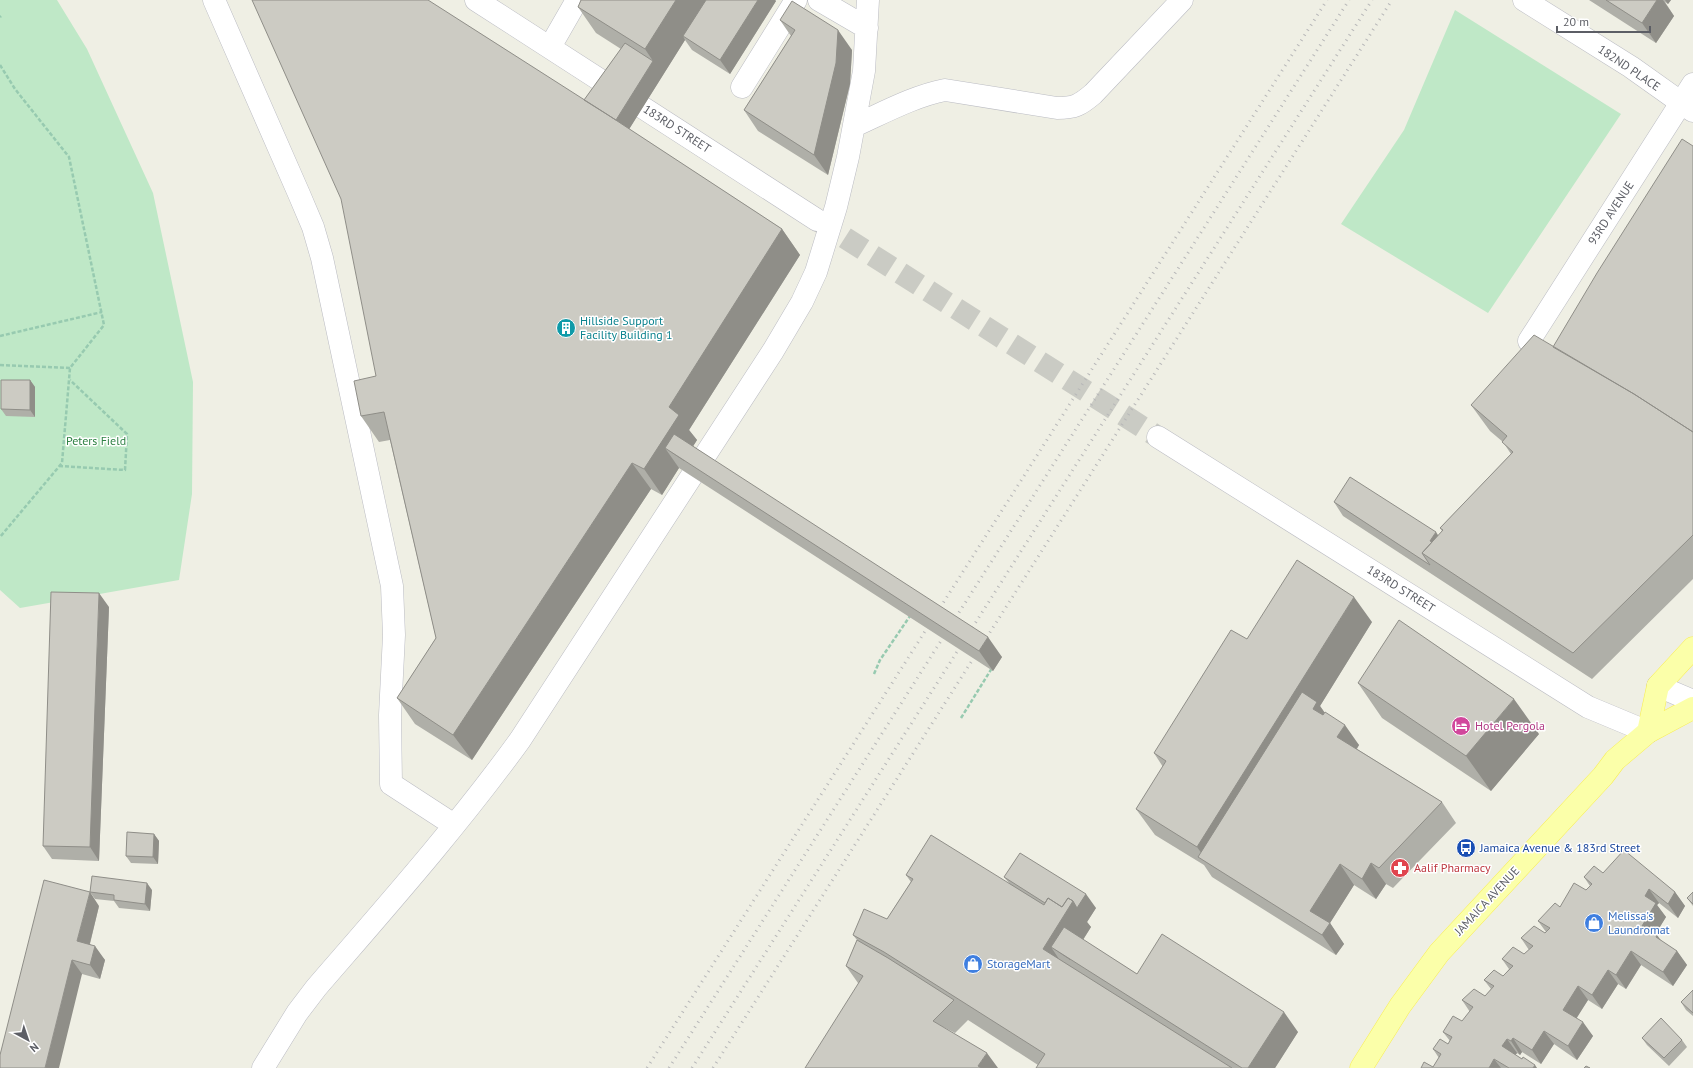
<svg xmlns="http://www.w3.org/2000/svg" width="1693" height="1068" font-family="'PT Sans',sans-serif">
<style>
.green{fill:#bfe8c7}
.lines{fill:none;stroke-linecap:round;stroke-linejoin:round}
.minor-tunnel{stroke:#cacbc4;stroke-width:22;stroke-dasharray:22 11;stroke-linecap:butt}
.minor-casing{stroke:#bbbcc3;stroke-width:23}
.major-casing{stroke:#f9ee52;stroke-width:23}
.path{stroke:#97cab0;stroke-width:2.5;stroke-dasharray:4 2;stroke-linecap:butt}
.minor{stroke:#fff;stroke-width:22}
.major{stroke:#fbffa9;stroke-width:22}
.rail{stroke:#b7b7b8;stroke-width:3;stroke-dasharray:1 5;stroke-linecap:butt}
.wall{fill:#afafa8}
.shaded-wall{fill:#8f8e88}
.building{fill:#cccbc3;stroke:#8f8e88}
.labels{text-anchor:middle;stroke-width:3;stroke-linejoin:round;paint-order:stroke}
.street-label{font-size:12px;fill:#5c5e65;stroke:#fff}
.culture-label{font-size:12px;fill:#0d838f;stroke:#fff;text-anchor:start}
.park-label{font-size:12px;fill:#2f8244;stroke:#fff}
.hotel-label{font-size:12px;fill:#b23c85;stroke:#fff;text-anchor:start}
.transit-label{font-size:12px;fill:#164399;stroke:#fff;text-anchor:start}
.health-label{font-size:12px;fill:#be3a42;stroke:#fff;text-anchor:start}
.shop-label{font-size:12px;fill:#366cbe;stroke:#fff;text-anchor:start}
</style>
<rect width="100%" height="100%" fill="#efefe4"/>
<path class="green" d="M 0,0 L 57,0 L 87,49 L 153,193 L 193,382 L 192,494 L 179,580 L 20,608 L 0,590 Z
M 1455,10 L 1621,114 L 1488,313 L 1341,224 L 1404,130 Z"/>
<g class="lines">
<path class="minor-tunnel" d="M 817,220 L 1158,437"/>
<g class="minor-casing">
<path id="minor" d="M 214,0 L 299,194 L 313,227 L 322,258 L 392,586 L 394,635 L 390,715 L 391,784 L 454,825
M 476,0 L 817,220
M 819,0 L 867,28
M 1524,0 L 1631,67 L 1693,111
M 550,47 L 577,0
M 742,87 L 796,0
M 854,126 C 883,113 914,96 945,90 L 1057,108 C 1075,108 1080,105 1093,94 L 1182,0
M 1529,341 L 1693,84
M 1158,437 L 1588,707 L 1648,732
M 1658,686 L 1693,701
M 263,1068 L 297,1013 L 316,988 C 386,907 457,827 520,740 L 773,351 L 802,302 L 816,272 L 836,207 L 848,157 L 864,71 L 868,0"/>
</g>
<g class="major-casing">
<path id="major" d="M 1648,732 L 1658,686 L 1693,648
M 1361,1068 L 1400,1006 L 1439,953 L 1603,776 L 1615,760 L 1648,732 L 1693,708"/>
</g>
<path class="path" d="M 0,17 L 1,16
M 0,65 L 15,89 L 69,157 L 104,325 L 70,368 L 62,463 L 0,537
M 0,336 L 102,312
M 0,365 L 71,368
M 59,466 L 125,470 L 127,434 L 70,380
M 874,674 L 880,660 L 910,616
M 961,718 L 992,668"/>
<use href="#minor" class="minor"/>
<use href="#major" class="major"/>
<path class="rail" d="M 647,1068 L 1327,0
M 669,1068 L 1349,0
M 692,1068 L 1372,0
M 713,1068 L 1392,0"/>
</g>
<path class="wall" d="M 581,0 L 775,0 L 776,1 L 730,74 L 692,50 L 685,40 L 629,129 L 782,229 L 800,255 L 689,430 L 697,440 L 693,446 L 1002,657 L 993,671 L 679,468 L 662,495 L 651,489 L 472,760 L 415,724 L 397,698 L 436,638 L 390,440 L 379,442 L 361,416 L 376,376 L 584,100 L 621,49 L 596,33 L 578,7 Z
M 1589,0 L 1671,0 L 1668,4 L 1665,2 L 1674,16 L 1656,43 Z
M 780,20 L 852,50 L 850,84 L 828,175 L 758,131 L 744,110 L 791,36 Z
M 1693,146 L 1693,579 L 1592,679 L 1343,516 L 1334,502 L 1438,536 L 1442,531 L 1440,528 L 1511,454 L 1503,442 L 1490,431 L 1471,405 L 1553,347 Z
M 30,380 L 35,387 L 35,417 L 6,416 L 1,409 Z
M 109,607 L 99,861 L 52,859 L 43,846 Z
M 1372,622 L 1320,706 L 1325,713 L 1359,745 L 1357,749 L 1442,802 L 1456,823 L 1393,888 L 1386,884 L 1376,899 L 1354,885 L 1330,923 L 1344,944 L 1336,955 L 1212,877 L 1204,865 L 1155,835 L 1136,809 L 1163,767 L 1154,753 L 1247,639 Z
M 1358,683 L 1539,734 L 1491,791 L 1382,718 Z
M 154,834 L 159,841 L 158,864 L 131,863 L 126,856 Z
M 1603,873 L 1675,892 L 1685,906 L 1678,918 L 1659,903 L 1657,905 L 1666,917 L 1655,934 L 1661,941 L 1677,951 L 1687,965 L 1673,986 L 1641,965 L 1626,989 L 1618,984 L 1602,1009 L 1588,1000 L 1576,1018 L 1593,1036 L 1577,1060 L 1554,1044 L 1541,1064 L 1522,1052 L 1520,1055 L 1517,1053 L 1515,1055 L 1537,1068 L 1421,1068 L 1433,1067 L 1439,1058 L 1433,1049 L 1448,1044 L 1450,1041 L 1443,1032 L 1462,1021 L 1470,1012 L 1462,1000 L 1485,996 L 1491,989 L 1484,980 L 1503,976 L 1509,969 L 1502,959 L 1524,954 L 1529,950 L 1521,938 L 1545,933 L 1546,932 L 1538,921 L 1586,890 L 1590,886 L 1584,877 Z
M 906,875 L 1009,883 L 1004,877 L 1096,908 L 1087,922 L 1091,927 L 1083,940 L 1137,974 L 1298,1032 L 1275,1068 L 1036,1068 L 1038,1065 L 968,1020 L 955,1033 L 858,983 L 846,966 L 857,940 L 853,935 L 887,919 L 911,882 Z
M 152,890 L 150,911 L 119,908 L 114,901 L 95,899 L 90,892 Z
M 1693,892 L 1693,906 L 1687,898 Z
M 99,906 L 90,944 L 105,960 L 100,979 L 82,974 L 0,1068 Z
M 1693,990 L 1693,1016 L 1686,1010 L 1681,1002 Z
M 1642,1038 L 1682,1040 L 1687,1047 L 1669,1066 L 1647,1045 Z"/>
<path class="shaded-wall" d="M 676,0 L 711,0 L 683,36 L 685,40 L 623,139 L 613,125 L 653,61 L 645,49 Z
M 758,0 L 775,0 L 776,1 L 730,74 L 720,60 Z
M 1657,0 L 1663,0 L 1674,16 L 1656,43 L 1642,23 Z
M 1665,0 L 1671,0 L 1668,4 Z
M 838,30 L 852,50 L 850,84 L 828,175 L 814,155 Z
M 782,229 L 800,255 L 689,430 L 697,440 L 684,461 L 665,448 L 679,468 L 662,495 L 644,469 L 669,407 Z
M 30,380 L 35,387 L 35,417 L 30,410 Z
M 632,463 L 651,489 L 472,760 L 453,735 Z
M 1436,532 L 1445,546 L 1440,555 L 1430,541 Z
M 99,593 L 109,607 L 99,861 L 90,847 Z
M 1354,597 L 1372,622 L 1320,706 L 1331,722 L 1210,865 L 1197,847 Z
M 988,637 L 1002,657 L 993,671 L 979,651 Z
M 1514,699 L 1539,734 L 1491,791 L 1466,756 Z
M 1345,725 L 1359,745 L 1351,757 L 1337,737 Z
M 154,834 L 159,841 L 158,864 L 153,857 Z
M 1371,863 L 1386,884 L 1376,899 L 1362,879 Z
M 1340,864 L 1354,885 L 1330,923 L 1344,944 L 1336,955 L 1322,935 L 1310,911 Z
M 147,883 L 152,890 L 150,911 L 145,904 Z
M 1649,889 L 1659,903 L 1657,905 L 1666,917 L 1652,940 L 1642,926 L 1645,896 Z
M 90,892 L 99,906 L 87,955 L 77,941 Z
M 1675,892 L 1685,906 L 1678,918 L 1668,904 Z
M 1086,894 L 1096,908 L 1087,922 L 1091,927 L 1070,960 L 1051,947 L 1065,968 L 1043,949 L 1073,901 Z
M 1657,935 L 1667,949 L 1656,937 Z
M 95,946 L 105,960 L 100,979 L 90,965 Z
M 1631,951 L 1641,965 L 1626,989 L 1616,975 Z
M 1677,951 L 1687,965 L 1673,986 L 1663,972 Z
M 72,960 L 82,974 L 59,1068 L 45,1068 Z
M 1608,970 L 1618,984 L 1602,1009 L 1592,995 Z
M 1578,986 L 1588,1000 L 1573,1024 L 1563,1010 Z
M 1284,1012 L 1298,1032 L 1275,1068 L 1248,1068 Z
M 1583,1022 L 1593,1036 L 1577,1060 L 1568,1046 Z
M 1544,1031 L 1554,1044 L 1541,1064 L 1532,1050 Z
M 1513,1038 L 1522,1052 L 1520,1055 L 1511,1041 Z
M 1507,1039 L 1517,1053 L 1512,1060 L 1502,1046 Z
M 987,1053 L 998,1068 L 980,1068 L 978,1066 Z
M 1494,1059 L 1501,1068 L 1489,1068 Z
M 1535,1065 L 1537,1068 L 1533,1068 Z"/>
<path class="building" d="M 252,0 L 428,0 L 605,113 L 782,229 L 669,407 L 679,415 L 644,469 L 632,463 L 453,735 L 397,698 L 436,638 L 384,412 L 361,416 L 354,381 L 376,376 L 341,199 Z
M 581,0 L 676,0 L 645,49 L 578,7 Z
M 706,0 L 758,0 L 720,60 L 683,36 Z
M 1606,0 L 1657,0 L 1642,23 Z
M 792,1 L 838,30 L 836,63 L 814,155 L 744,110 L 795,30 L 780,20 Z
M 625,43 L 653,61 L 616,120 L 584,100 Z
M 1682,139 L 1693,146 L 1693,432 L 1634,394 L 1553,347 L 1597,273 Z
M 1534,335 L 1634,394 L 1693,432 L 1693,535 L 1573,653 L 1422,553 L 1443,530 L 1440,528 L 1513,452 L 1502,442 L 1507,436 L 1471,405 Z
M 1,380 L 30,380 L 30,410 L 1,409 Z
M 674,434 L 988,637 L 979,651 L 665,448 Z
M 1350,477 L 1436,532 L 1430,541 L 1432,542 L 1422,553 L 1430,565 L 1334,502 Z
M 1297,560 L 1354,597 L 1197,847 L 1136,809 L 1166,761 L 1154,753 L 1231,630 L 1247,639 Z
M 51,592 L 99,593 L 90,847 L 43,846 Z
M 1399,620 L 1514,699 L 1466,756 L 1358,683 Z
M 1302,692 L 1317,702 L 1313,709 L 1323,715 L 1325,712 L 1345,725 L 1337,737 L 1442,802 L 1379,868 L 1371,863 L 1362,879 L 1340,864 L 1310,911 L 1330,923 L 1322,935 L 1198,857 Z
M 127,832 L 154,834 L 153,857 L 126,856 Z
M 931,835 L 1044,905 L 1048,898 L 1062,907 L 1068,898 L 1073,901 L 1043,949 L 1232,1068 L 1036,1068 L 1045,1054 L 884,952 L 853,935 L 864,909 L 887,919 L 913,879 L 906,875 Z
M 1624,850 L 1675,892 L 1668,904 L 1649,889 L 1645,896 L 1656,903 L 1642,926 L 1657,935 L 1656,937 L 1677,951 L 1663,972 L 1631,951 L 1616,975 L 1608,970 L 1592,995 L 1578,986 L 1563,1010 L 1583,1022 L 1568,1046 L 1544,1031 L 1532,1050 L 1513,1038 L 1511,1041 L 1507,1039 L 1502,1046 L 1522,1059 L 1523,1057 L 1535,1065 L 1533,1068 L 1509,1068 L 1494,1059 L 1489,1068 L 1421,1068 L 1424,1062 L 1433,1067 L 1441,1054 L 1433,1049 L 1440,1039 L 1448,1044 L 1452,1037 L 1443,1032 L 1453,1016 L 1462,1021 L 1473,1007 L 1462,1000 L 1474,989 L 1485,996 L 1494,986 L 1484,980 L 1494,970 L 1503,976 L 1513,966 L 1502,959 L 1513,947 L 1524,954 L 1533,946 L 1521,938 L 1534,926 L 1545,933 L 1550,928 L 1538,921 L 1555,903 L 1560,907 L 1574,883 L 1586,890 L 1592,884 L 1584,877 L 1594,866 L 1603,873 Z
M 1020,853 L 1086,894 L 1077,908 L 1073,901 L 1068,898 L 1062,907 L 1048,898 L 1045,903 L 1004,877 Z
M 92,876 L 147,883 L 145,904 L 114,900 L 114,895 L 90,892 Z
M 44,880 L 90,892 L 77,941 L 95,946 L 90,965 L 72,960 L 45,1068 L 0,1068 L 0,1055 Z
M 1693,892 L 1693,904 L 1687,898 Z
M 1064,927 L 1137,974 L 1162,934 L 1284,1012 L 1248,1068 L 1242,1068 L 1051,947 Z
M 857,940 L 888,958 L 954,1000 L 933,1021 L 987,1053 L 978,1066 L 981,1068 L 805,1068 L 863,976 L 846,966 Z
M 1693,990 L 1693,1013 L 1681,1002 Z
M 1661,1018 L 1682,1040 L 1664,1058 L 1642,1038 Z
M 1586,1066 L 1590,1068 L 1584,1068 Z"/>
<defs>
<g id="building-disc" transform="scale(1)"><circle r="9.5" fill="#0f9aa8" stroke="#fff"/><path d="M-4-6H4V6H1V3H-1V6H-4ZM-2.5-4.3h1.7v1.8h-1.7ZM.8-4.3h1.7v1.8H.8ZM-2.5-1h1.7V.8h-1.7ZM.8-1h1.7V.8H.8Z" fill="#fff"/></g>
<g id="hotel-disc" transform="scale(1)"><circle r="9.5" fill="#d1479c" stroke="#fff"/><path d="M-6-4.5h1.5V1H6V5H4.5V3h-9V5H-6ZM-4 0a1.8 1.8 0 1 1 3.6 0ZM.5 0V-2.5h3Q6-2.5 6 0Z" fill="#fff"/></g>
<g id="bus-disc" transform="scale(1)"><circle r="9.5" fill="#1a4fb4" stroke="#fff"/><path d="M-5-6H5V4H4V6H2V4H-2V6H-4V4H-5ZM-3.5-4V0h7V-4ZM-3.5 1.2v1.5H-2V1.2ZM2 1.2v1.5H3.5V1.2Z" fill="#fff"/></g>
<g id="pharmacy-disc" transform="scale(1)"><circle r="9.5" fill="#e0444e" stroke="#fff"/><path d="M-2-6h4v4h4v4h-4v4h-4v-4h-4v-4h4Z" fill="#fff"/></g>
<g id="shop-disc" transform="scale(1)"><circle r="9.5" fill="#3f7fe0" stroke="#fff"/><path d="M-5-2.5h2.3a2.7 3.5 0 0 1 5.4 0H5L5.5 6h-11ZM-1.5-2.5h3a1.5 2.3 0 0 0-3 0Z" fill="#fff"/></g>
</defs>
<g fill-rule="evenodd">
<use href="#building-disc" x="566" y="328"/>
<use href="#hotel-disc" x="1461" y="726"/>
<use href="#bus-disc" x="1466" y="848"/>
<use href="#pharmacy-disc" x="1400" y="868"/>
<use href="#shop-disc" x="1594" y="923"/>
<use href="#shop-disc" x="973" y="964"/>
</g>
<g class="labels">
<g class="street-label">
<text transform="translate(1629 68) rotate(34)" y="4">182ND PLACE</text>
<text transform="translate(677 129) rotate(33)" y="4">183RD STREET</text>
<text transform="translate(1611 213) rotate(-57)" y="4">93RD AVENUE</text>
<text transform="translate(1401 589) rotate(32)" y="4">183RD STREET</text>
<text transform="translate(1487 901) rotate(-47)" y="4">JAMAICA AVENUE</text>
</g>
<g class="culture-label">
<text x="580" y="325">Hillside Support<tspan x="580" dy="14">Facility Building 1</tspan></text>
</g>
<g class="park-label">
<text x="96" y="445">Peters Field</text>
</g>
<g class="hotel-label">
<text x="1475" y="730">Hotel Pergola</text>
</g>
<g class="transit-label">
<text x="1480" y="852">Jamaica Avenue &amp; 183rd Street</text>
</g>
<g class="health-label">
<text x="1414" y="872">Aalif Pharmacy</text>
</g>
<g class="shop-label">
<text x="1608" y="920">Melissa's<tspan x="1608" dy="14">Laundromat</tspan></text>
<text x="987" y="968">StorageMart</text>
</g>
</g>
<g transform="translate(28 1040) rotate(140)" stroke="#ffffff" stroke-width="3" paint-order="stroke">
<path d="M0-3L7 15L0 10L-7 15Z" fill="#5c5e65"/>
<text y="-6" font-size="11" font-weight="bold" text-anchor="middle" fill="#5c5e65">N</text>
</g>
<path d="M1557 26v6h93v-6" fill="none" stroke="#5c5e65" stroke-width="2"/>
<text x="1563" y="26" font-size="12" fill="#5c5e65" stroke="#ffffff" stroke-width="3" paint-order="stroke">20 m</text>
</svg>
